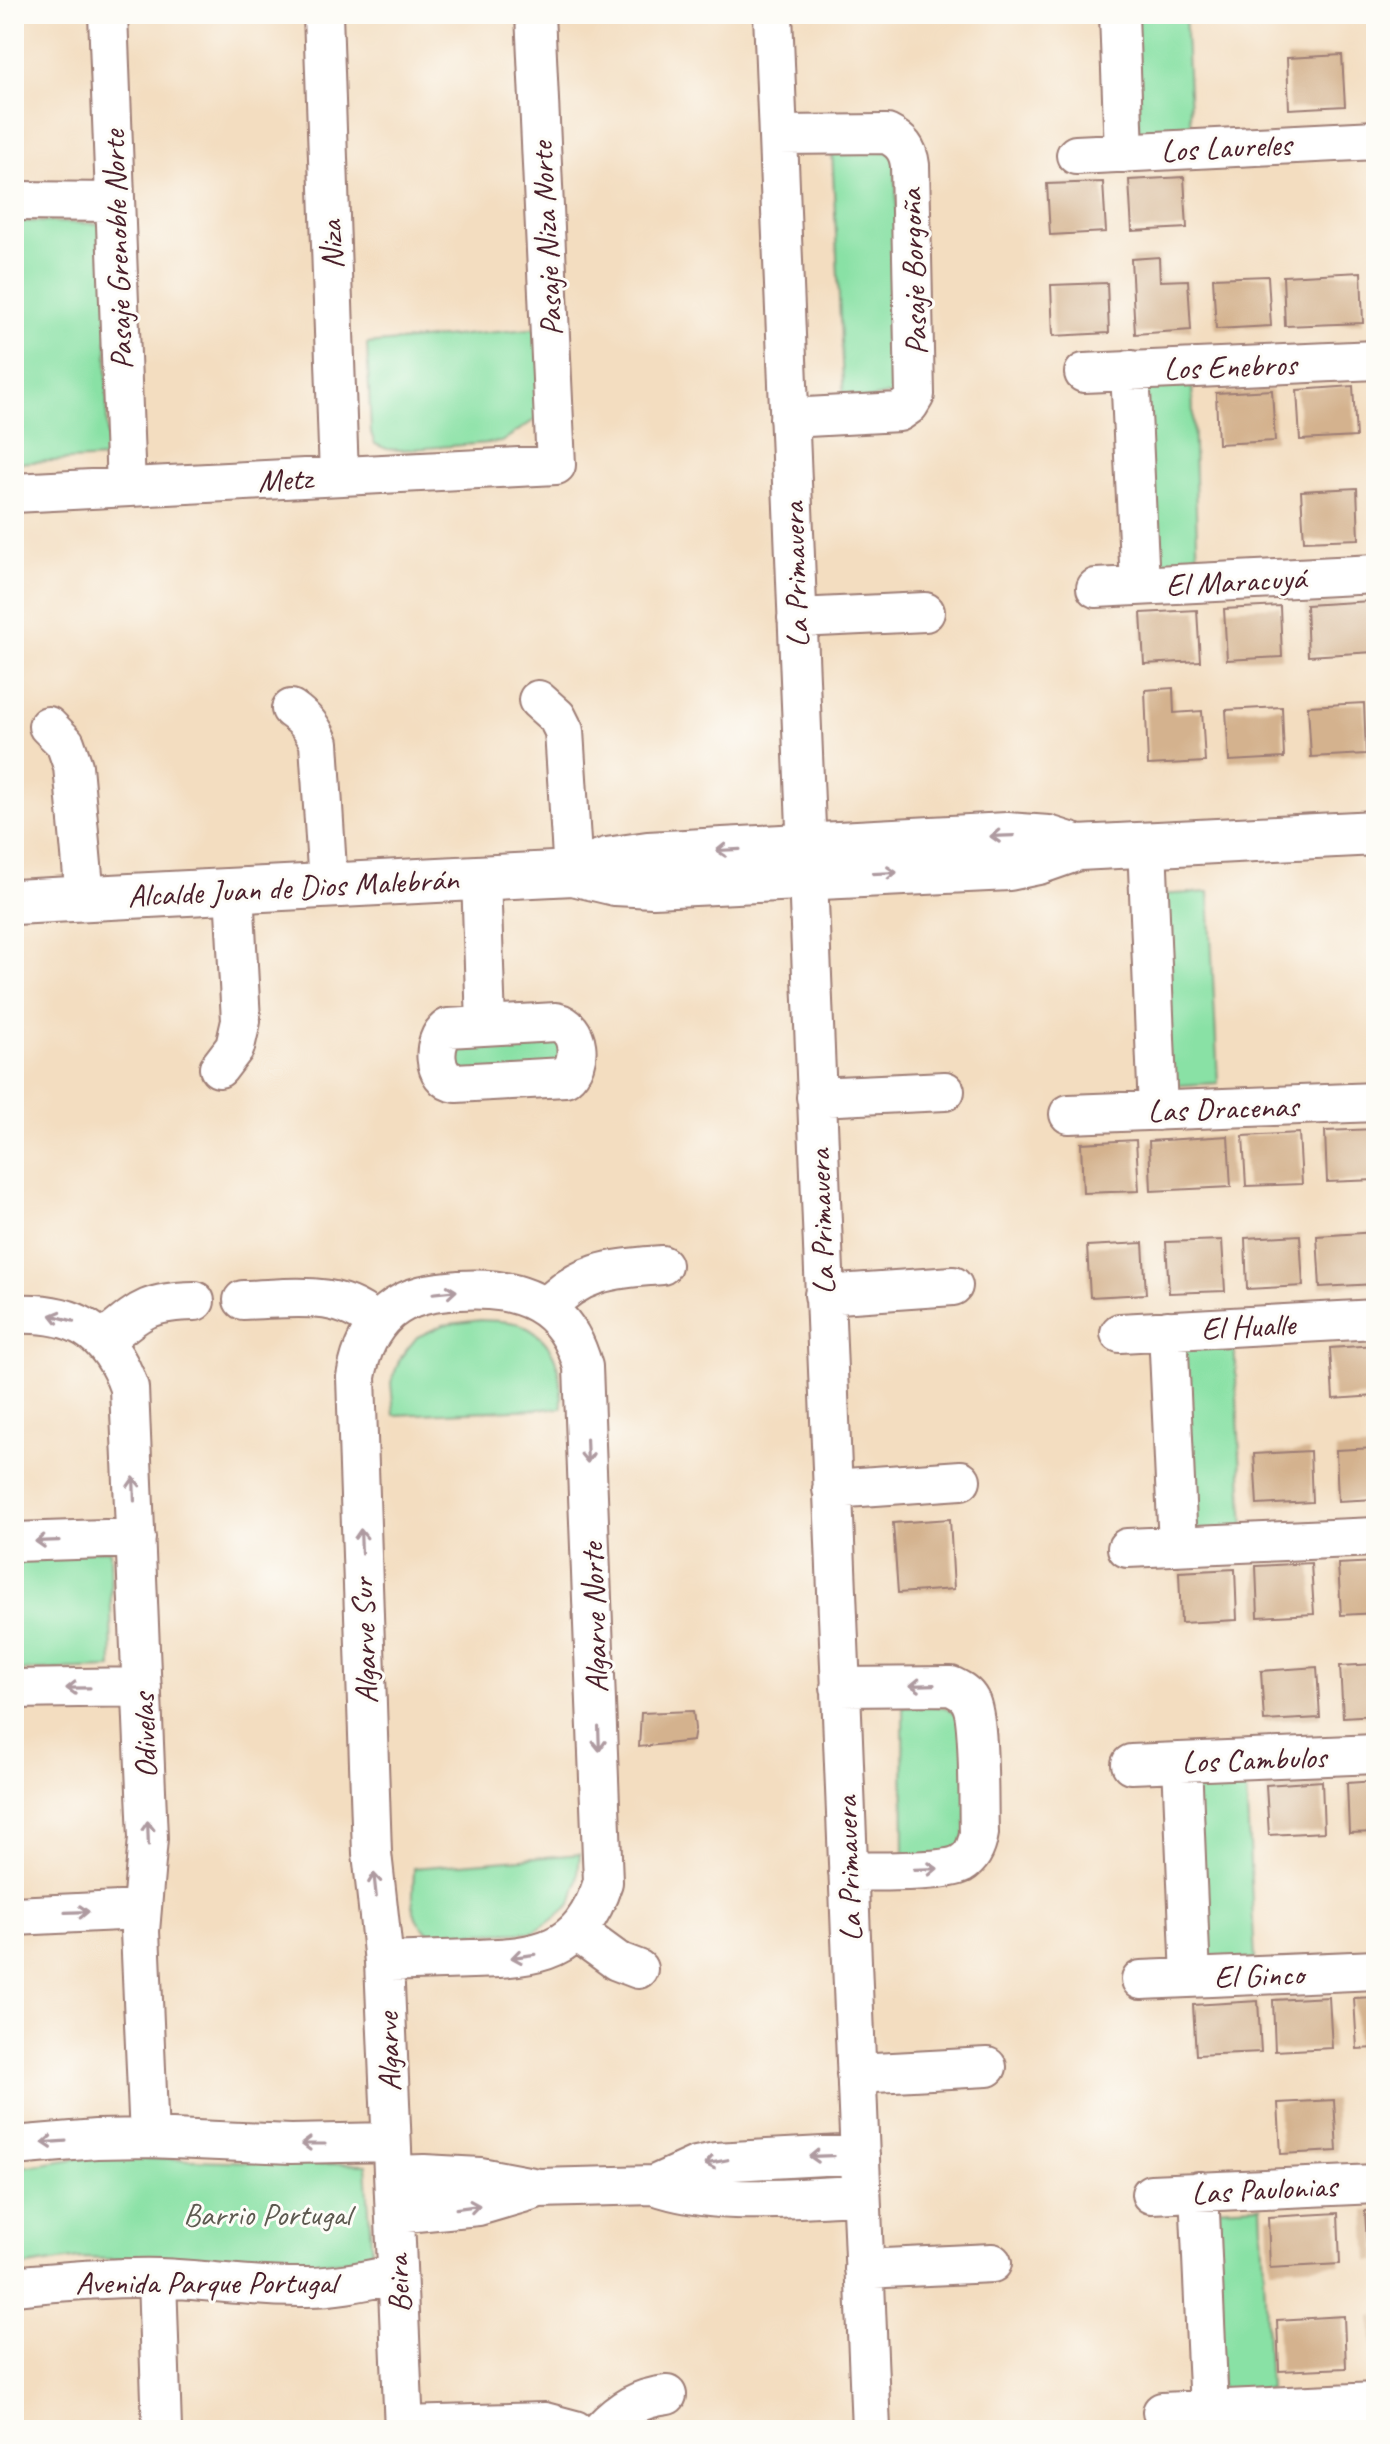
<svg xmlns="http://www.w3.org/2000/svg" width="1390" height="2444" font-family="Caveat,sans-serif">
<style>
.green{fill:#89e1a5;stroke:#6a8068;stroke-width:2}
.building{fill:#d4b28e}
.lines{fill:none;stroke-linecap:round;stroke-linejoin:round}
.street-casing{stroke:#9e7e76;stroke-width:42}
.secondary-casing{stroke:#9e7e76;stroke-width:48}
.street{stroke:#fff;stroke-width:38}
.secondary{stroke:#fff;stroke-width:44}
.oneway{stroke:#ae9aa0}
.labels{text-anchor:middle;stroke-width:6;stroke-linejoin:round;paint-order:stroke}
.street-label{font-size:32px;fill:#4a1f2b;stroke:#fdfcf7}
.park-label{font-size:32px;fill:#5d5950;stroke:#fdfcf7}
</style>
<rect width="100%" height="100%" fill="#fdfcf7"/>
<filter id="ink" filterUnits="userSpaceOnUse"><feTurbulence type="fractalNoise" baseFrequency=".0125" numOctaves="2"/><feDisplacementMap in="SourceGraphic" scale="16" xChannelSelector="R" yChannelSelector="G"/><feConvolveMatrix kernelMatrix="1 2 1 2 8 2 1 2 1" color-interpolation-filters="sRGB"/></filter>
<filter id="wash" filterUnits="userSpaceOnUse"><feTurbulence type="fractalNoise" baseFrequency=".006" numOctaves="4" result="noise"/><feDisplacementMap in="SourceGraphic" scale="32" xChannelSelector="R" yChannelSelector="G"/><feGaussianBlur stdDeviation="1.8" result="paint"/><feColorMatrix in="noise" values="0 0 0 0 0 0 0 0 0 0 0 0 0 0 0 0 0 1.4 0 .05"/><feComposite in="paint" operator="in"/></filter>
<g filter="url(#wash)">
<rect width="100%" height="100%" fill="#f3ddc0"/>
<path class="green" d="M 1133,14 L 1185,14 L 1191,133 L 1139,136 Z
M 880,149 L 895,155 L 903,392 L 844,404 L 832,150 Z
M 14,221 L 107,224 L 107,458 L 14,463 Z
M 540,328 L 548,411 L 501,442 L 400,450 L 387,449 L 375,444 L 371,433 L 367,344 Z
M 1192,384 L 1198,573 L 1153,575 L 1146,386 Z
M 1209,892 L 1218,1083 L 1166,1086 L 1157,895 Z
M 561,1034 L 563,1069 L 454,1075 L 452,1040 Z
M 480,1320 C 493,1321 513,1320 524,1326 C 559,1343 561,1375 562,1408 L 394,1415 L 391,1383 L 400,1358 L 417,1337 L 443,1325 Z
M 1234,1340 L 1244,1531 L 1192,1534 L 1183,1343 Z
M 110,1550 L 112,1668 L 14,1671 L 14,1552 Z
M 903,1706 C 928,1706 945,1701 964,1722 L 968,1829 L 957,1853 L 904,1859 Z
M 1245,1768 L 1255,1959 L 1203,1962 L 1193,1771 Z
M 580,1854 L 577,1883 L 571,1904 L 554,1919 L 533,1932 L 431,1934 C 406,1919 414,1894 414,1868 Z
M 87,2157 L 366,2165 L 372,2259 L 272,2265 L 79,2258 L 14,2268 L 14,2168 Z
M 1261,2206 L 1269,2389 L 1221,2391 L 1214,2208 Z"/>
<g id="blocks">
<path class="building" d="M 1342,55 L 1345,106 L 1289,109 L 1287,58 Z
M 1184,177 L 1187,228 L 1132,231 L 1129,180 Z
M 1103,182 L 1106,232 L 1050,235 L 1047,184 Z
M 1159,257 L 1160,281 L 1188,280 L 1191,330 L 1135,334 L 1131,259 Z
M 1361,272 L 1363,323 L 1285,326 L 1283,276 Z
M 1268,276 L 1271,326 L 1216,329 L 1213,278 Z
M 1107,283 L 1109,333 L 1053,336 L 1051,285 Z
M 1353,386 L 1356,437 L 1300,440 L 1297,390 Z
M 1272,390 L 1275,441 L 1218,444 L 1216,393 Z
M 1357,488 L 1359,539 L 1304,541 L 1301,491 Z
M 1371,601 L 1374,652 L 1308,656 L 1306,605 Z
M 1280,606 L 1282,657 L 1227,660 L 1224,609 Z
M 1197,610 L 1200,661 L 1144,664 L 1141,613 Z
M 1173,688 L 1174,713 L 1202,711 L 1205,762 L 1148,765 L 1145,690 Z
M 1364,703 L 1366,754 L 1311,757 L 1308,706 Z
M 1282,707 L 1284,758 L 1229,761 L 1226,710 Z
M 1376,1129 L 1376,1180 L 1327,1182 L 1325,1131 Z
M 1299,1133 L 1302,1184 L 1246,1186 L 1243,1136 Z
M 1228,1136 L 1231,1187 L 1151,1191 L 1149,1141 Z
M 1136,1140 L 1139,1191 L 1083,1193 L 1081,1143 Z
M 1376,1232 L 1376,1284 L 1320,1287 L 1317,1236 Z
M 1300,1235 L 1303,1286 L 1247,1289 L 1245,1238 Z
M 1222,1240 L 1225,1291 L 1169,1293 L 1166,1242 Z
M 1143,1243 L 1146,1294 L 1090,1297 L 1087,1246 Z
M 1376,1345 L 1376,1396 L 1333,1399 L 1330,1348 Z
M 1376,1448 L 1376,1499 L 1338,1501 L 1336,1450 Z
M 1310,1451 L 1312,1502 L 1257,1505 L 1254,1454 Z
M 950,1519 L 954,1589 L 898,1593 L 893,1523 Z
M 1376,1562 L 1376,1613 L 1341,1615 L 1338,1564 Z
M 1311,1563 L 1314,1614 L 1258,1617 L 1256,1566 Z
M 1235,1569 L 1237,1620 L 1181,1623 L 1179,1572 Z
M 1376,1664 L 1376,1715 L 1343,1717 L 1340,1666 Z
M 1317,1667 L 1320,1718 L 1264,1721 L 1261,1671 Z
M 693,1711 L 695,1729 L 693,1741 L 639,1747 L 641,1713 Z
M 1322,1781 L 1324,1832 L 1269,1835 L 1266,1785 Z
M 1376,1781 L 1376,1832 L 1349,1833 L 1347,1783 Z
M 1329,1997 L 1332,2048 L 1275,2051 L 1273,2000 Z
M 1376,1997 L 1376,2048 L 1357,2049 L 1354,1998 Z
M 1258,2001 L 1261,2052 L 1196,2055 L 1193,2005 Z
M 1334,2100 L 1337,2151 L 1281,2154 L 1278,2103 Z
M 1376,2210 L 1376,2261 L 1368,2262 L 1365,2211 Z
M 1338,2213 L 1340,2264 L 1270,2268 L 1268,2217 Z
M 1344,2316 L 1346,2368 L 1279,2371 L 1277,2320 Z
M 1376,2316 L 1376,2367 L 1373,2368 L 1371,2317 Z"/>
</g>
</g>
<g filter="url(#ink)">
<use href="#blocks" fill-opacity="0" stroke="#9e7e76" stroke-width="2"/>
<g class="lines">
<g class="street-casing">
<path id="street" d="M 108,14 L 126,487
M 323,14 L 339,476
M 773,14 L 871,2430
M 1119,14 L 1124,153
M 778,135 L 887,134 C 901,141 908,149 910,165 L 915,395 L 909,405 L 899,412 L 789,418
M 1076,155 L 1376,140
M 14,201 L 115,202
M 1130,370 L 1140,585
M 1084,373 L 1376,360
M 14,493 L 556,465 L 535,14
M 1096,588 L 1376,574
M 797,618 L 925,612
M 538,700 L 557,717 L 564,731 L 573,873
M 291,709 C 305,719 312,727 319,743 L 328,885
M 48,726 L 65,743 L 73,766 L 85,898
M 1147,844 L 1158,1111
M 481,877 L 486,1025
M 556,1022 C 580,1027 583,1063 565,1077 L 456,1083 C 432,1080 431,1040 448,1028 Z
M 219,1068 L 235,1047 L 241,1021 L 234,891
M 816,1097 L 945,1091
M 1069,1114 L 1376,1102
M 824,1295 L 953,1286
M 243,1300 C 290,1299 341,1288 377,1325
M 546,1308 C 581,1270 613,1269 662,1265
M 14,1314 C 73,1311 109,1330 129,1388 L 148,1838 L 140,1931 L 149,2138
M 1168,1330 L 1178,1546
M 1120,1333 L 1376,1319
M 103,1341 C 140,1311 145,1302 195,1301
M 832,1489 L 961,1480
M 14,1542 L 136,1538
M 1127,1548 L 1376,1537
M 840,1687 L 951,1686 C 959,1690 966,1693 970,1701 C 980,1718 978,1808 979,1833 C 977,1846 973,1857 961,1864 C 944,1873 871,1871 848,1872
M 14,1689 L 142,1687
M 1182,1762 L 1191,1978
M 1131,1764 L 1376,1754
M 14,1916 L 141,1910
M 576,1931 L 617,1961 L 638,1969
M 384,1962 C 413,1961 442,1960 472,1959 C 538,1957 580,1954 603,1882 L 583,1367 C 566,1303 520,1286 459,1290 C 434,1292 409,1295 389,1312 C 370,1329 360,1353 356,1377 L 372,1853 L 384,1962 L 404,2430
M 1141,1980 L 1376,1970
M 856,2074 L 987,2067
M 14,2146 L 96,2139 L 149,2138 L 291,2144 L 391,2142
M 393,2175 L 424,2174 L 480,2177 L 538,2188 L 654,2185 C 720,2208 793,2197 861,2195
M 654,2185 L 696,2166 L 715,2162 L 860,2154
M 1199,2191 L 1209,2410
M 1151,2194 L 1376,2184
M 395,2214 L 478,2206 L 533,2190
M 864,2269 L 992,2263
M 157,2278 L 162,2430
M 14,2286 C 63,2281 111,2277 160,2278 C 209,2280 258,2288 307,2287 C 337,2287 367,2280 397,2274
M 1162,2412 L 1376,2402
M 404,2426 L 545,2422 L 575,2430
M 601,2430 C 621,2409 639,2398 667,2395"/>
</g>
<g class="secondary-casing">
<path id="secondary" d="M 582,868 L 607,860 L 648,854 L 1007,835 L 1048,838 L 1073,846
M 14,902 L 573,873 L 615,883 L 653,885 L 1009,868 L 1038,862 L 1078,848 L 1376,833"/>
</g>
<use href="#street" class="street"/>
<use href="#secondary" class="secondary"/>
</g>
<defs><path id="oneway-shaft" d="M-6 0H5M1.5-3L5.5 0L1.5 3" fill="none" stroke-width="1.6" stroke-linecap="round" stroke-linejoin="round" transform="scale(2)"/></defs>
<g class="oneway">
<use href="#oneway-shaft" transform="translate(1002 836) rotate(178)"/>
<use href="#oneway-shaft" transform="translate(728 850) rotate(177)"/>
<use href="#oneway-shaft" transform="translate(885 873) rotate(-3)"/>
<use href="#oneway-shaft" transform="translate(445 1292) rotate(-6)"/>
<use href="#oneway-shaft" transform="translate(62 1318) rotate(-165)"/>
<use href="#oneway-shaft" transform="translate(587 1451) rotate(88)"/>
<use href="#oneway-shaft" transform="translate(134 1489) rotate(-92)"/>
<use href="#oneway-shaft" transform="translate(47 1541) rotate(178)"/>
<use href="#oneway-shaft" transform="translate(361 1541) rotate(-92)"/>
<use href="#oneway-shaft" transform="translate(922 1685) rotate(178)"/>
<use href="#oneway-shaft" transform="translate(78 1688) rotate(179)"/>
<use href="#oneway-shaft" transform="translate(599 1739) rotate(88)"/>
<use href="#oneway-shaft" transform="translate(148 1833) rotate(-92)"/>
<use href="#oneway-shaft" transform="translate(926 1869) rotate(-2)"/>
<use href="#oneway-shaft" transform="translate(375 1885) rotate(-96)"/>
<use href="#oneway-shaft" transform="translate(77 1912) rotate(-2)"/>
<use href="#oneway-shaft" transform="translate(523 1956) rotate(172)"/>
<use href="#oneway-shaft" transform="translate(54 2142) rotate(176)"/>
<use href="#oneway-shaft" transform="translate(313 2144) rotate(180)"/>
<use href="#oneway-shaft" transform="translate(821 2156) rotate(178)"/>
<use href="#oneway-shaft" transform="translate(716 2162) rotate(169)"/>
<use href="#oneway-shaft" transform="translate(468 2207) rotate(-8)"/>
</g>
</g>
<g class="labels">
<g class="street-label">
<text transform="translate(1226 147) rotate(-3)" y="11">Los Laureles</text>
<text transform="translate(546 239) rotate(-93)" y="11">Pasaje Niza Norte</text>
<text transform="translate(331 245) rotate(-92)" y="11">Niza</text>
<text transform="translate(117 250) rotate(-92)" y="11">Pasaje Grenoble Norte</text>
<text transform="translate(913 272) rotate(-92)" y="11">Pasaje Borgoña</text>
<text transform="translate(1230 366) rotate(-2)" y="11">Los Enebros</text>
<text transform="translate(285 479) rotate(-3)" y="11">Metz</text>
<text transform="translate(795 575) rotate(-92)" y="11">La Primavera</text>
<text transform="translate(1236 581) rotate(-3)" y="11">El Maracuyá</text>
<text transform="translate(293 887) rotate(-3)" y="11">Alcalde Juan de Dios Malebrán</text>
<text transform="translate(1223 1108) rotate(-2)" y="11">Las Dracenas</text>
<text transform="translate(821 1222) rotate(-92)" y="11">La Primavera</text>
<text transform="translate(1248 1326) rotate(-3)" y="11">El Hualle</text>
<text transform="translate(594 1618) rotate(-92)" y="11">Algarve Norte</text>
<text transform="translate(364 1641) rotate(-92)" y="11">Algarve Sur</text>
<text transform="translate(144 1736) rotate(-92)" y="11">Odivelas</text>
<text transform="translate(1254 1759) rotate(-2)" y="11">Los Cambulos</text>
<text transform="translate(848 1869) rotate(-92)" y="11">La Primavera</text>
<text transform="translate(1259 1975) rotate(-2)" y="11">El Ginco</text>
<text transform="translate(388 2052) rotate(-92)" y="11">Algarve</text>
<text transform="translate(1264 2189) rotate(-3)" y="11">Las Paulonias</text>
<text x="206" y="2293">Avenida Parque Portugal</text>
<text transform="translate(398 2284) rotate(-93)" y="11">Beira</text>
</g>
<g class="park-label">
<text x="267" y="2225">Barrio Portugal</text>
</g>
</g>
<rect width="1390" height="2444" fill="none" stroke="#fdfcf7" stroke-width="48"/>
</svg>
